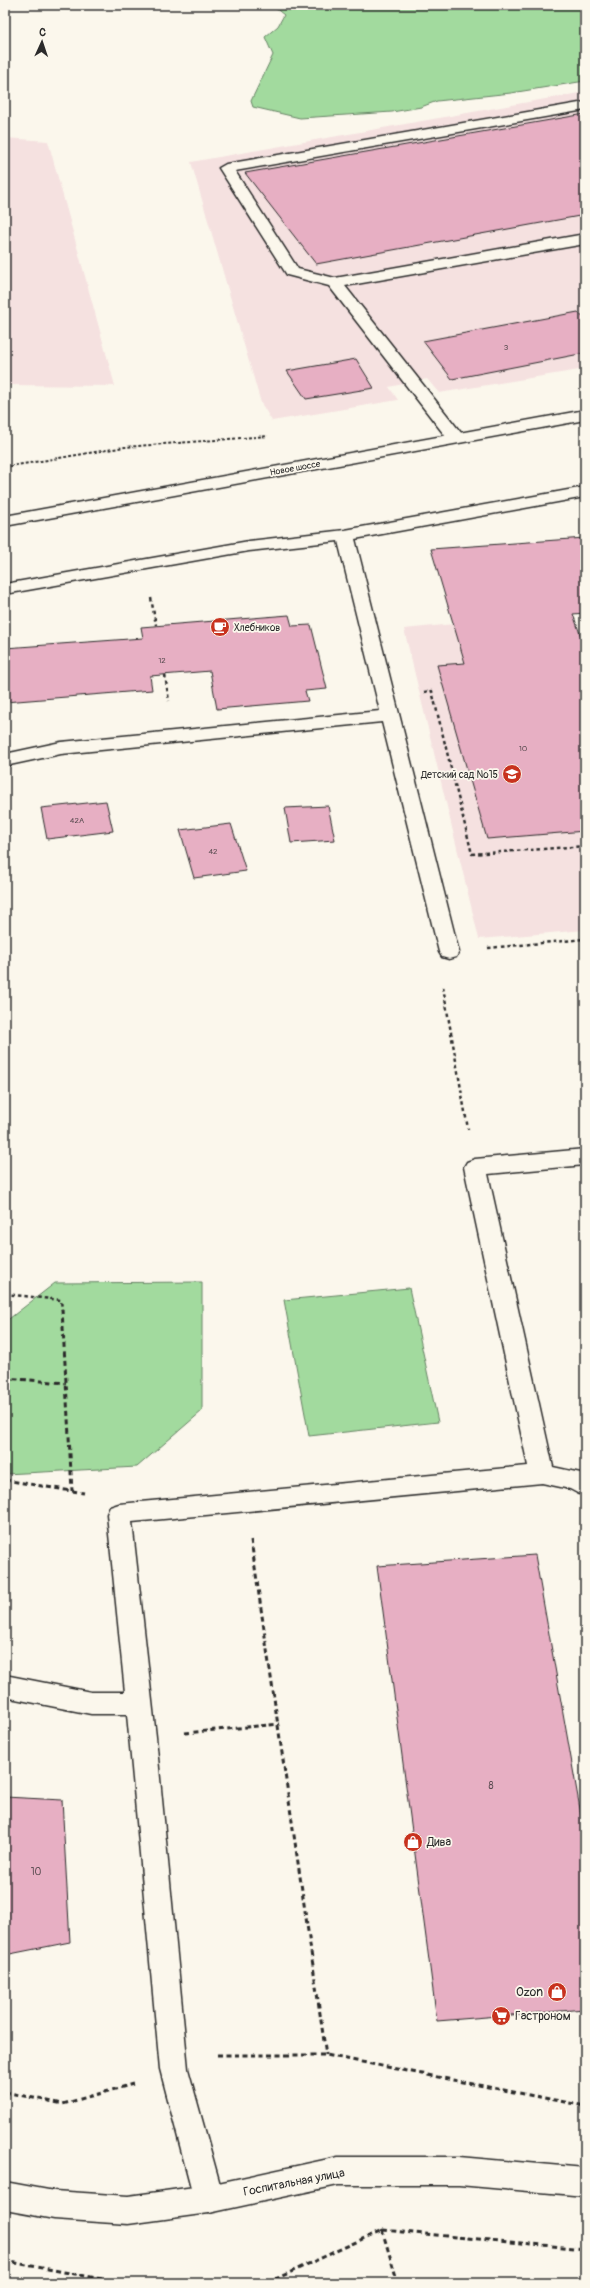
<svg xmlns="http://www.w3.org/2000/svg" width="590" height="2288" font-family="Pangolin,sans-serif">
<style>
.built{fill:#f5e1e0}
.green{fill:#a2da9e;stroke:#668264}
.building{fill:#e7afc3;stroke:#2b2b2b}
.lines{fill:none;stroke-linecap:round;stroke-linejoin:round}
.service-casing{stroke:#2b2b2b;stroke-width:3}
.minor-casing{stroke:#2b2b2b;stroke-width:3}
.tertiary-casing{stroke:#2b2b2b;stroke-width:3}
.path-far2{stroke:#2b2b2b;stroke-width:2;stroke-dasharray:3 2;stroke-linecap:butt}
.path-far1{stroke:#2b2b2b;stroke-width:2.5;stroke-dasharray:3.5 3;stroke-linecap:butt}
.path{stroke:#2b2b2b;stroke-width:3;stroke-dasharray:5 3.5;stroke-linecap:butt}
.service{fill:#fbf7ec;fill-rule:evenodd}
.minor{fill:#fbf7ec;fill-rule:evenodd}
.tertiary{fill:#fbf7ec;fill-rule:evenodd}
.labels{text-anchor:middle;stroke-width:3.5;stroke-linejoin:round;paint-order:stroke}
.number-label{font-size:8px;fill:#5a4c51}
.far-street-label{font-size:9px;fill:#2b2b2b;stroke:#fbf7ec}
.poi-label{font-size:10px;fill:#2b2b2b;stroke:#fbf7ec;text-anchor:start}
.near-number-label{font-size:10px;fill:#5a4c51}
.near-poi-label{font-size:12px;fill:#2b2b2b;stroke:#fbf7ec;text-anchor:start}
.near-street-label{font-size:12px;fill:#2b2b2b;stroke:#fbf7ec}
</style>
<rect width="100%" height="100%" fill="#fbf7ec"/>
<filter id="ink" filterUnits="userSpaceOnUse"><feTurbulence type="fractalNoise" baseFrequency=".025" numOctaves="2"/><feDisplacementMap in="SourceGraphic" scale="8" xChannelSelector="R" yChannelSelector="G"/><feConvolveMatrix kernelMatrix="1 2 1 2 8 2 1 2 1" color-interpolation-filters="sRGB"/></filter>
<g filter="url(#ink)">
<path class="built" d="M 585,92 L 585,369 L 439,393 L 427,379 L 389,387 L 398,400 L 272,421 L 261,403 L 191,162 Z
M 5,138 L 48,141 L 115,386 L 5,385 Z
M 454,624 L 585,648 L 585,930 L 479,939 L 404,629 Z"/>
<path class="green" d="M 275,5 L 585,5 L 585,81 L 511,93 L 437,101 L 421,107 L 392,112 L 300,118 L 253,107 L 251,101 L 273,55 L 265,37 L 278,26 L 284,15 L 274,7 Z
M 202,1282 L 202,1411 L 137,1467 L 5,1474 L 5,1322 L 55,1283 Z
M 409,1288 L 438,1422 L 309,1436 L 284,1300 Z"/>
<path class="building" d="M 585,114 L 585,215 L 316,264 L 245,173 Z
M 578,312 L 585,320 L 585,353 L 452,379 L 423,341 Z
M 356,359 L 374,388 L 306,399 L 287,371 Z
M 585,538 L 585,613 L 573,614 L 585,648 L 585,831 L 487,839 L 437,665 L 465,663 L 431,549 Z
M 289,615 L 292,626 L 311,625 L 327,689 L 305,691 L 308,701 L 217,709 L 210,671 L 150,676 L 152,690 L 5,702 L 5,648 L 143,638 L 141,627 Z
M 106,801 L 113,831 L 47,839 L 41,808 Z
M 328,806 L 335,840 L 291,843 L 285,808 Z
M 231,824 L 246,871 L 194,878 L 180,830 Z
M 535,1555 L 585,1837 L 585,2009 L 437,2021 L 377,1566 Z
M 5,1797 L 62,1800 L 70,1942 L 5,1955 Z"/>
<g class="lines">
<g class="service-casing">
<path id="service" d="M 585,102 L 585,110 L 235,171 L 298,269 L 335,278 L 585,234 L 585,244 L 345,286 L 462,434 L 464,438 L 462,442 L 450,442 L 329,286 L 287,275 L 219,168 L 226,164 Z
M 585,487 L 585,497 L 355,539 L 459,952 L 456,957 L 449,959 L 442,957 L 439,952 L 382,722 L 61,754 L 5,766 L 5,754 L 61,742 L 380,711 L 338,541 L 249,551 L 5,594 L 5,584 L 249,541 L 345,530 Z
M 585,1149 L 585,1165 L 488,1174 L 553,1467 L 585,1474 L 585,1497 L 570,1489 L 542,1483 L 132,1522 L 156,1737 L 188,2069 L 224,2199 L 220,2209 L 209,2213 L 198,2209 L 194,2199 L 160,2069 L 127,1714 L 91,1714 L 5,1697 L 5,1675 L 91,1692 L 125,1692 L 107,1514 L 110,1507 L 119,1504 L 528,1466 L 464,1167 L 467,1162 L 475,1159 Z"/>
</g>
<g class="minor-casing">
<path id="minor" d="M 338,2157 L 459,2157 L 585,2168 L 585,2196 L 459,2185 L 338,2185 L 209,2213 L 128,2224 L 54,2219 L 5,2210 L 5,2182 L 54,2191 L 128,2196 L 209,2185 Z"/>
</g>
<g class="tertiary-casing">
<path id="tertiary" d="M 585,410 L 585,420 L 5,526 L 5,516 Z"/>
</g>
<path class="path-far2" d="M 5,467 L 125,447 L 268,436"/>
<path class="path-far1" d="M 151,598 L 156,625
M 165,675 L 169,701
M 424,692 L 432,691 L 472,854 L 585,846
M 488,948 L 585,939
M 443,987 L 468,1129
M 5,1294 L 61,1300 L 62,1310"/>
<path class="path" d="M 62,1309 L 72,1491
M 5,1378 L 66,1383
M 5,1480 L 84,1493
M 251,1540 L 326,2055
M 185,1733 L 279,1724
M 217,2055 L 326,2055 L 585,2106
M 5,2092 L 63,2104 L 133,2084
M 382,2230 L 398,2283
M 5,2261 L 123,2283
M 267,2283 L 382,2230 L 585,2249"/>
<use href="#service" class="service"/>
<use href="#minor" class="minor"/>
<use href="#tertiary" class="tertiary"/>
</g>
</g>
<defs>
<g id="cafe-disc" transform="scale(1)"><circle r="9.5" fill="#c8321e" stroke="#fbf7ec"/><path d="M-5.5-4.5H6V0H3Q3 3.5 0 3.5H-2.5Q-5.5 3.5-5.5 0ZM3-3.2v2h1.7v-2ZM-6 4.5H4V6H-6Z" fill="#fff"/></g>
<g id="school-disc" transform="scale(1)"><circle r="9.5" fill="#c8321e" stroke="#fbf7ec"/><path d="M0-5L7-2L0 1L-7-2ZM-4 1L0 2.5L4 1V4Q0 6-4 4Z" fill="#fff"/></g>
<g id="shop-disc" transform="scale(1)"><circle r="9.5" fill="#c8321e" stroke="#fbf7ec"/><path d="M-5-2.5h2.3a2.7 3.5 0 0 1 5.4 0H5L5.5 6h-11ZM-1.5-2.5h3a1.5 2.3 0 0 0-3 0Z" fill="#fff"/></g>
<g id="supermarket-disc" transform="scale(1)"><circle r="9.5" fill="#c8321e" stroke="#fbf7ec"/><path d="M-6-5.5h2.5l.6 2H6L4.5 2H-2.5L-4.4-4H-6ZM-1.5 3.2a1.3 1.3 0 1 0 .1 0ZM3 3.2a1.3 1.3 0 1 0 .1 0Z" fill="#fff"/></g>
</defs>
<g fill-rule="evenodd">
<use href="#cafe-disc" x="220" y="627"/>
<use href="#school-disc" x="512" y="774"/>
<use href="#shop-disc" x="413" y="1842"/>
<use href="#shop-disc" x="557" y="1992"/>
<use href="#supermarket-disc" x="501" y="2016"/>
</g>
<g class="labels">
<g class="number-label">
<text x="506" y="350">3</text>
<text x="162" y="663">12</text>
<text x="523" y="751">10</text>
<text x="77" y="823">42А</text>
<text x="213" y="854">42</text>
</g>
<g class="far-street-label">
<text transform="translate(295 468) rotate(-10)" y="3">Новое шоссе</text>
</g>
<g class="poi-label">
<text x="234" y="631">Хлебников</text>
<text x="498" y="778" text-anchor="end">Детский сад №15</text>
</g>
<g class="near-number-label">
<text x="491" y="1789">8</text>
<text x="36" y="1875">10</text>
</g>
<g class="near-poi-label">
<text x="427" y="1846">Дива</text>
<text x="543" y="1996" text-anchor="end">Ozon</text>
<text x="515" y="2020">Гастроном</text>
</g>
<g class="near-street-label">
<text transform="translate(294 2182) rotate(-11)" y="4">Госпитальная улица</text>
</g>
</g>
<rect width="590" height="2288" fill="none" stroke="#fbf7ec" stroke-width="20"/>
<rect x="10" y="10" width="570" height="2268" fill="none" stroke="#2b2b2b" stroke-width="1.5" filter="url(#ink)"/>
<g transform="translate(42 42) rotate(3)" stroke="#fbf7ec" stroke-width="3" paint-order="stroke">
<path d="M0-3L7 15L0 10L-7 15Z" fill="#2b2b2b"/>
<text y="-6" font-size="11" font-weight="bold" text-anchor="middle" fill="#2b2b2b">С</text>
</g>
</svg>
